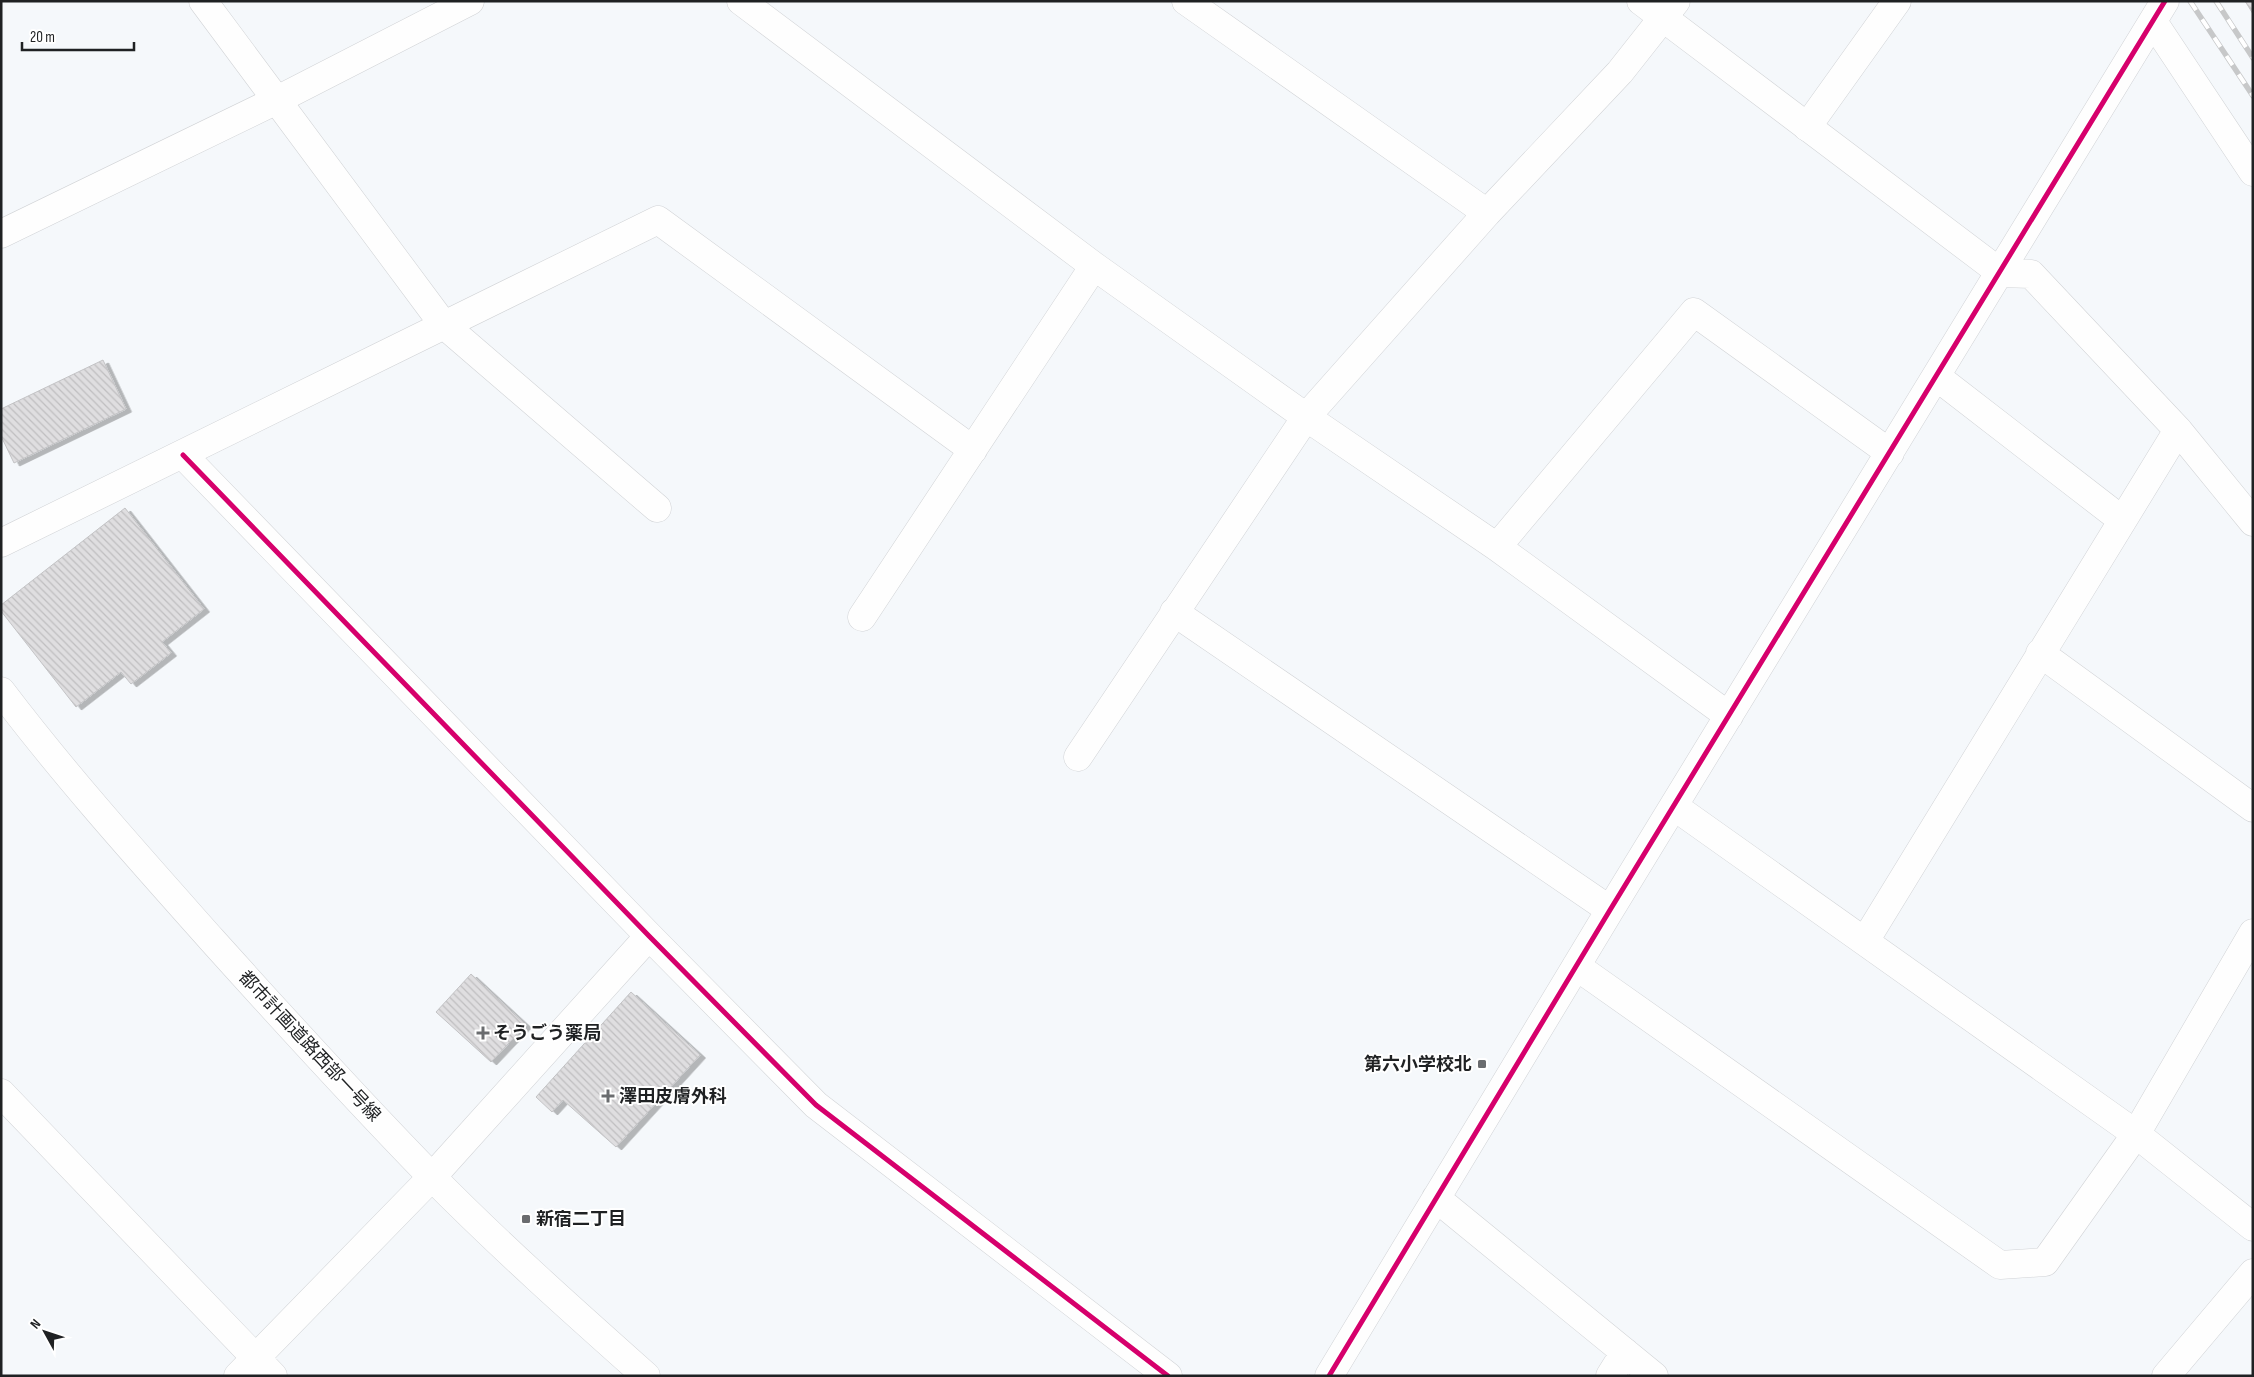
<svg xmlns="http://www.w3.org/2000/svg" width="2254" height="1377" font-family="'Sofia Sans Condensed','Noto Sans JP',sans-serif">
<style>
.building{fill:url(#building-back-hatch);stroke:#c3c3c5;filter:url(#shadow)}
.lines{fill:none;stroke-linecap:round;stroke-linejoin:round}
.minor-casing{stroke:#d1d3d6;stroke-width:29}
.tertiary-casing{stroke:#d1d3d6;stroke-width:29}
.minor{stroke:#fefefe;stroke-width:28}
.tertiary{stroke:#fefefe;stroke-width:28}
.rail-casing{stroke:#c7c8c9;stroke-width:5.5}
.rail{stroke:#fff;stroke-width:4;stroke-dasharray:11;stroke-linecap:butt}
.cycleway-casing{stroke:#fff;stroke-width:8}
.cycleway{stroke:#d6006c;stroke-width:5}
.poi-dot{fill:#6a6c6f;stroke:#fff;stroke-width:2}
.labels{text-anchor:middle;stroke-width:4;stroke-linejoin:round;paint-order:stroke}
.poi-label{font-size:18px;font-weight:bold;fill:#1f2123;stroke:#fff;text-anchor:start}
.street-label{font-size:18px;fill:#1f2123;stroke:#fff}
</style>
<defs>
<pattern id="building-back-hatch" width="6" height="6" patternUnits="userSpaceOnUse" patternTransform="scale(1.25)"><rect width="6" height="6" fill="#dfdee0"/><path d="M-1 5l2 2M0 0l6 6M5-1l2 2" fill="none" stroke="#bfbec0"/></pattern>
<filter id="shadow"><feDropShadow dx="5.5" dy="3" stdDeviation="0" flood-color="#0004"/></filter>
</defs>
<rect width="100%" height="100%" fill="#f5f8fb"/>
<path class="building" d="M 2245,1 L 2253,1 L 2253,14 Z
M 103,360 L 126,409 L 14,463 L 1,436 L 1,409 Z
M 125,508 L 204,609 L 162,642 L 171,653 L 131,684 L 121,672 L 76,707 L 1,611 L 1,605 Z
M 471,974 L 526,1025 L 491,1062 L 436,1012 Z
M 631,992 L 700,1055 L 616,1147 L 563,1100 L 552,1112 L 536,1097 Z"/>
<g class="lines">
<g class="minor-casing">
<path id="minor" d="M 203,1 L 443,324 L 657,508
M 741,1 L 1094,266 L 1306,417 L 1497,547 L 1729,716
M 2154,23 L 2253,172
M 1807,127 L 1897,1
M 1487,213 L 1620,72 L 1676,1
M 2001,273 L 2031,274 L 2178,430 L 2253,522
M 1937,377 L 2122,520
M 183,455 L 649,936 L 816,1105 L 1168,1376
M 1,543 C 221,437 438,326 658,220 L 973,450
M 1497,547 L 1694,312 L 1890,453
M 1174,612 L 1610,910
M 862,617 L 1094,266
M 2040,653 L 2253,808
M 1078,757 L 1306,417 L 1487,213 L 1186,1
M 1675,807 L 2136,1134 L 2253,1227
M 1865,941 L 2178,430
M 1576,966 L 2000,1265 L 2045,1262 L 2136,1134 L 2253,933
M 1,1093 L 273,1376
M 1436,1198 L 1654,1376
M 238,1376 L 432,1177 L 649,936
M 1329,1376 L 1610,910 L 2165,1
M 1610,1376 L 1625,1352
M 2166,1376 L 2253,1273"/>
</g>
<g class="tertiary-casing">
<path id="tertiary" d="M 1641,1 L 2001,273
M 1,234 L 277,100 L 470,1
M 1,691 C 67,778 140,859 212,940 C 284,1020 356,1099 431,1176 C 500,1246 573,1311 646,1376"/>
</g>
<use href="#minor" class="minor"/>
<use href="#tertiary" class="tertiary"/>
<g class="rail-casing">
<path id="rail" d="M 2190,1 L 2253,96
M 2216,1 L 2253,58"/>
</g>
<use href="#rail" class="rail"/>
<g class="cycleway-casing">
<path id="cycleway" d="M 183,455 L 649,936 L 816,1105 L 1168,1376
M 1329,1376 L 1610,910 L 2165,1"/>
</g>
<use href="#cycleway" class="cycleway"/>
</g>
<g class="poi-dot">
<path d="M480.5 1025.5h5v5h5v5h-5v5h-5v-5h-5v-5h5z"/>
<rect x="1477" y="1059" width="10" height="10" rx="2.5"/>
<path d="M605.5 1088.5h5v5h5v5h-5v5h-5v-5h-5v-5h5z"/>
<rect x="521" y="1214" width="10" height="10" rx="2.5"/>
</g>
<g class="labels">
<g class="poi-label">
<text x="493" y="1039">そうごう薬局</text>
<text x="1472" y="1070" text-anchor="end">第六小学校北</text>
<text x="619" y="1102">澤田皮膚外科</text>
<text x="536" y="1225">新宿二丁目</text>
</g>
<g class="street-label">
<text transform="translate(310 1046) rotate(47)" y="6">都市計画道路西部一号線</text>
</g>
</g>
<rect width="2254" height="1377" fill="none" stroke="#1f2123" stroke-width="5"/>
<g transform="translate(45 1332) rotate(310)" stroke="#ffffff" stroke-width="4" paint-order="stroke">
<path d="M0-4L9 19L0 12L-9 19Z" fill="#1f2123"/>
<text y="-8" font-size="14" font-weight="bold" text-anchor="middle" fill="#1f2123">N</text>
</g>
<path d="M22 42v8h112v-8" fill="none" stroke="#1f2123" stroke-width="2.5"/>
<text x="30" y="42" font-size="15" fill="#1f2123" stroke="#ffffff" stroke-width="4" paint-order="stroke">20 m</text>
</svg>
